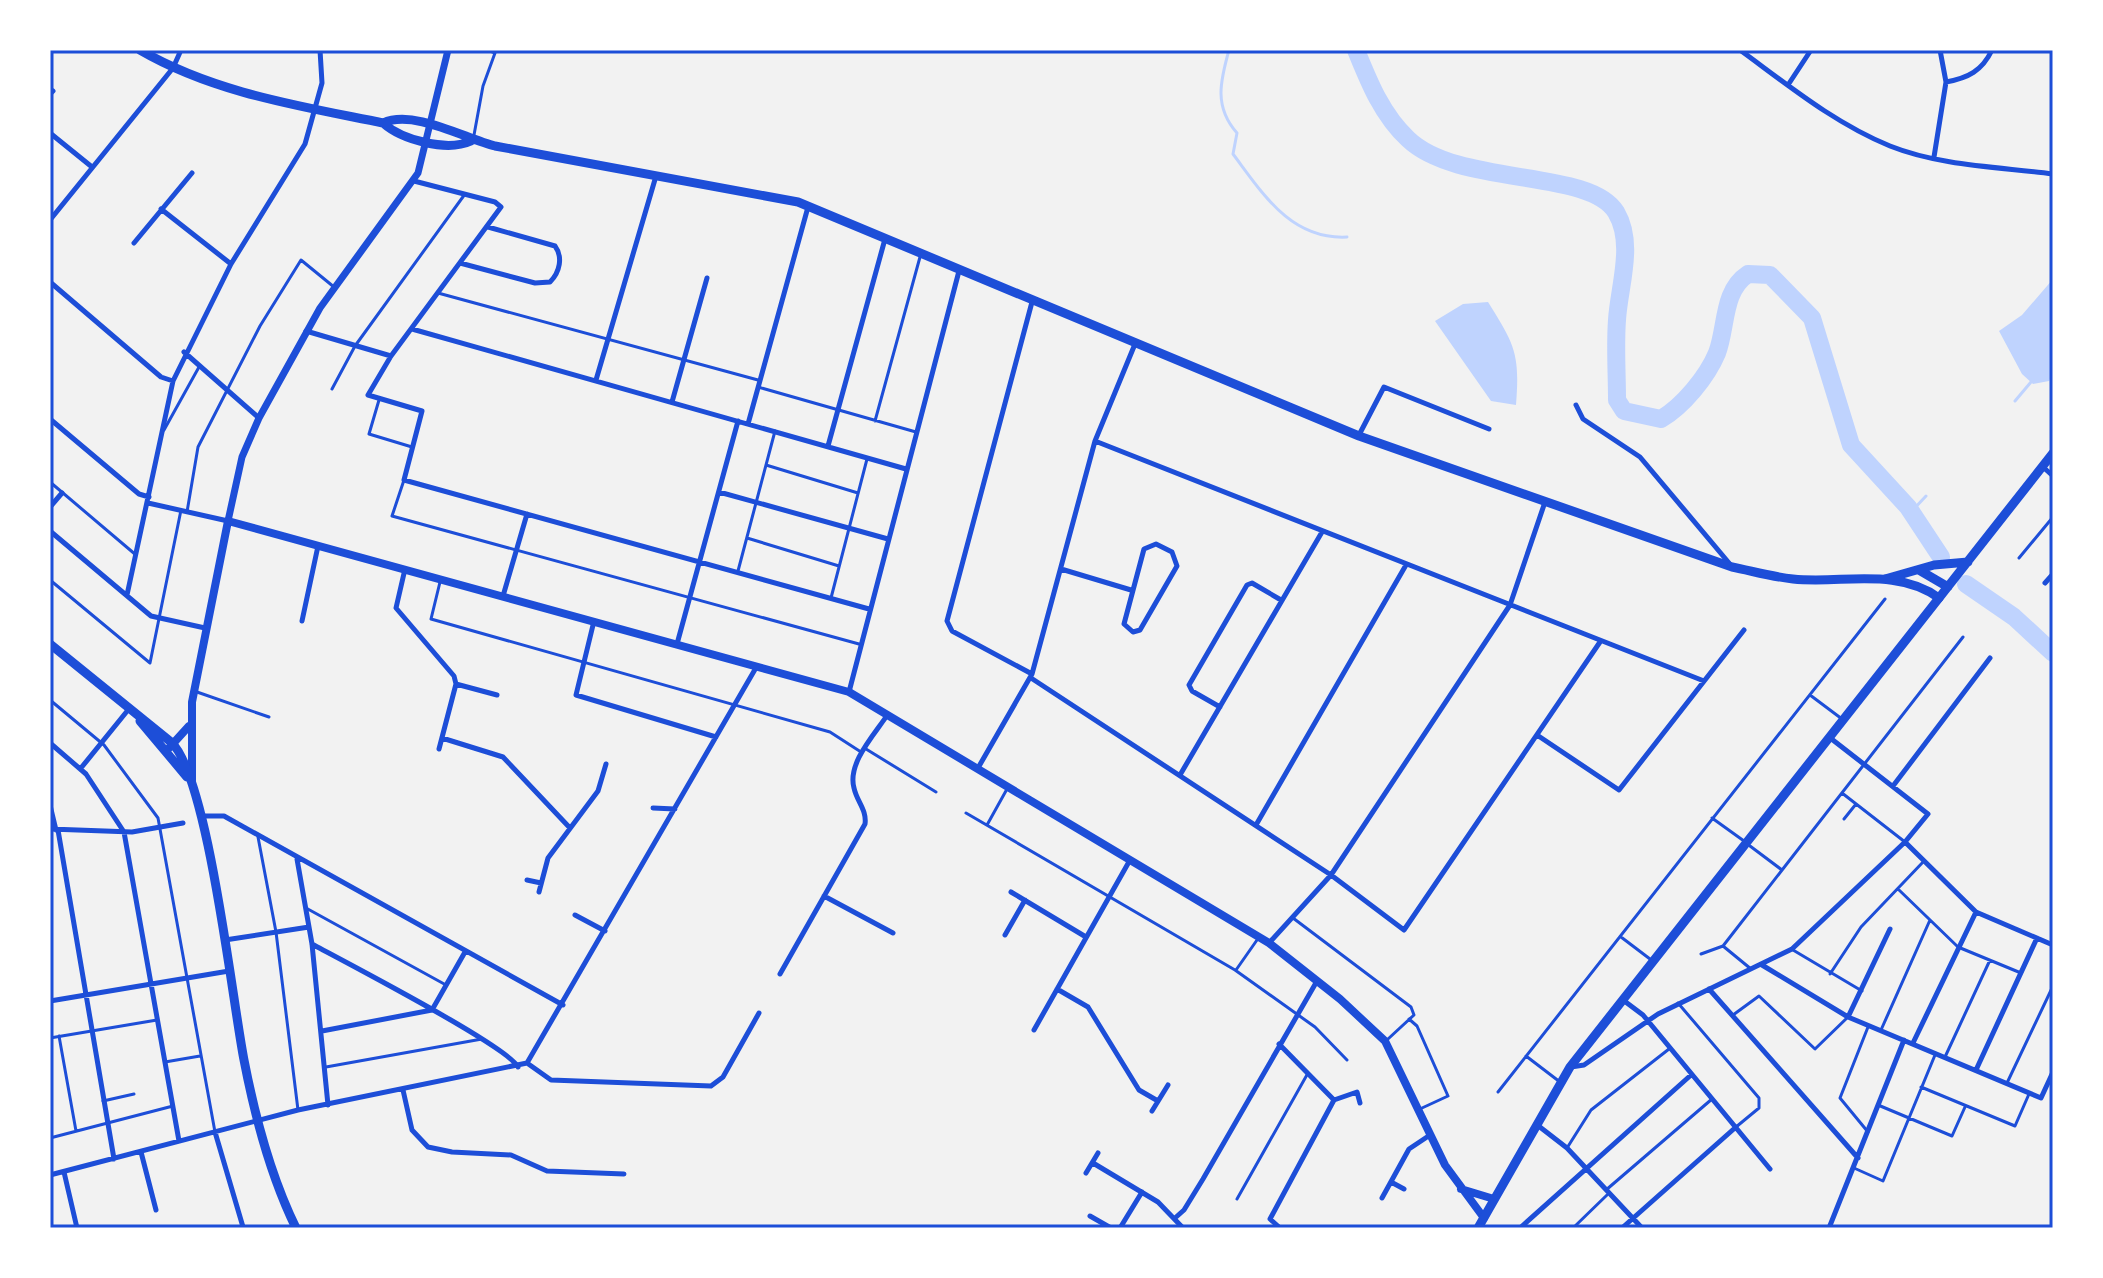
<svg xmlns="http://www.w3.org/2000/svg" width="2103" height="1278" font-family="'Alegreya Sans',sans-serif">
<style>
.water{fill:#bfd3fe}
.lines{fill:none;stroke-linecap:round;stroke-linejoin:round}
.stream{stroke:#bfd3fe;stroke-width:3}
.river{stroke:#bfd3fe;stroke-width:18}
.service{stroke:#1d4ed8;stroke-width:3}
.minor{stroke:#1d4ed8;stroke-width:5}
.tertiary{stroke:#1d4ed8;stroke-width:7}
.secondary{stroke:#1d4ed8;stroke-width:8}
.primary{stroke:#1d4ed8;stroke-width:9}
.trunk{stroke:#1d4ed8;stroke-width:9}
.neatline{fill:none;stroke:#1d4ed8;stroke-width:3}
</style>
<rect width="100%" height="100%" fill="#f2f2f2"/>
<path class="water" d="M 2053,279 L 2053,373 L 2049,381 L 2033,384 L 2022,374 L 1999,331 L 2022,315 Z
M 1488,302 C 1515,345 1520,354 1516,405 L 1491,401 L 1435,321 L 1463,304 Z"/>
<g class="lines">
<path class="stream" d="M 1229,50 C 1220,82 1214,107 1237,133 L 1233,154 C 1263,194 1291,240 1347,237
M 2015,401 L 2031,382
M 1911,512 L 1926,496"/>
<path class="river" d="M 1356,50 C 1369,82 1382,115 1408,139 C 1458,187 1589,168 1616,212 C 1635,244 1619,286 1617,320 C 1615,346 1617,373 1617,400 L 1624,411 L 1661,419 C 1683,406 1707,377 1717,353 C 1727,327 1722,291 1748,274 L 1770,275 L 1812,318 L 1851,445 L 1908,507 L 1941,557
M 1966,584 L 2014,617 L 2053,653"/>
<path class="service" d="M 474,135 L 483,86 L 495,53 L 488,50
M 438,293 L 758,380
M 758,387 L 916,432
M 332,389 L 355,346 L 465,194
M 379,400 L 369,434 L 412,447
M 875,421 L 920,257
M 164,430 L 199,367
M 766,465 L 858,493
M 404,480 L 392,516 L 859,644
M 50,482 L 136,555
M 187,512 L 198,447 L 260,326 L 301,260 L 334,287
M 747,538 L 839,566
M 2019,558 L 2053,517
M 738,571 L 775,431
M 50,580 L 150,663 L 181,510
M 440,582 L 431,619 L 830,732 L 861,752
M 831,598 L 867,459
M 197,692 L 269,717
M 1810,695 L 1842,719
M 50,700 L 104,745 L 158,818 L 215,1132
M 866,749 L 936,792
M 1842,793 L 1905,842
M 966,813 L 1235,970 L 1315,1027 L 1347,1060
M 1712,818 L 1744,841
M 1844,819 L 1856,804
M 987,825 L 1007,789
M 258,837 L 276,932 L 298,1110
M 1750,846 L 1782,870
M 1898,889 L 1958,947 L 2021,973
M 306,908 L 446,985
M 1293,918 L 1411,1007 L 1414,1015 L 1388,1039
M 1621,937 L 1650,959
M 1793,950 L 1862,991
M 1701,954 L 1723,946
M 1751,969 L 1723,946 L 1963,637
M 1236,970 L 1257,940
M 1830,974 L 1861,927 L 1924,861
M 1678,1003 L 1759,1098 L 1759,1108 L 1736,1127
M 1733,1015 L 1759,996 L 1815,1049 L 1848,1017
M 1409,1019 L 1417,1026 L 1448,1096 L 1422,1108
M 1881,1030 L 1930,920
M 59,1036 L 76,1131
M 50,1038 L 157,1020
M 1526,1056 L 1560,1082
M 1945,1057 L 1990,960
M 165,1062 L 200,1056
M 326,1067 L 482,1039
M 2007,1083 L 2053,986
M 1921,1087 L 2015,1126 L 2029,1094
M 1498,1092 L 1885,599
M 103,1101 L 134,1094
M 1878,1105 L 1952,1136 L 1965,1107
M 1868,1132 L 1840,1098 L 1868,1027
M 50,1138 L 173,1106
M 1567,1148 L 1591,1110 L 1669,1049
M 1854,1168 L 1883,1181 L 1935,1055
M 1606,1190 L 1712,1099
M 1237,1199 L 1308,1073
M 1573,1228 L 1607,1195"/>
<path class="minor" d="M 1740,50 C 1788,85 1834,123 1890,146 C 1940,166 2000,167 2053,174
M 1946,82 C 1968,78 1982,71 1992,50
M 1788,85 L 1811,50
M 50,94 L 53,91
M 50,133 L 92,167
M 1934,157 L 1946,82 L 1940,50
M 414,181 L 495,202 L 501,207 L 391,356 L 368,395 L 422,411 L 404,480 L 869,609
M 161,209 L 231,264
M 50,220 L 173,68 L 181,50
M 134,243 L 192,173
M 460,263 L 535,283 L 550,282 C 560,272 563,257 555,246 L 488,227
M 50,282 L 161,377 L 173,381
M 1032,302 L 947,621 L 952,631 L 1032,674
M 412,329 L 906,469
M 306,331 L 391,356
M 184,352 L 259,418
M 596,380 L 656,176
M 672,402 L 707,278
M 1576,405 L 1583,419 L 1640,457 L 1729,563
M 50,419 L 139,494 L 149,497
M 748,424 L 808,207
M 1359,435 L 1384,387 L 1489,429
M 1095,441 L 1704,681
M 828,446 L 885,239
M 2043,467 L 2053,476
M 719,492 L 888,539
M 148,503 L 228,521
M 50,507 L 62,493
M 50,531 L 151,616 L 205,628
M 1156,544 L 1172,552 L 1177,566 L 1140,630 L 1133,632 L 1124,624 L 1144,549 Z
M 405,569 L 396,608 L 454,676 L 456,684 L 439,749
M 1061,569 L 1131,590
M 2045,583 L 2053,574
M 127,595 L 173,381 L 231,264 L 305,144 L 322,83 L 320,50
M 503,596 L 527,514
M 302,621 L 318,546
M 594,621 L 576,695 L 716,737
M 677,644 L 738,421
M 1031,678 L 1331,875 L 1404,930 L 1600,642
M 456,684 L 497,695
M 849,692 L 959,271
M 1220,707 L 1192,691 L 1189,685 L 1247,585 L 1252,583 L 1281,600
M 1537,735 L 1619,790 L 1744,630
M 442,738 L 503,757 L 570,828
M 50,743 L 86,774 L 124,832 L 179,1141
M 81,768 L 128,710
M 978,768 L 1032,674 L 1095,441 L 1135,344
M 1180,775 L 1322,532
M 1893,786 L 1990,658
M 50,805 L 56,830
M 653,808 L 675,809
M 201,816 L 224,816 L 563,1005
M 1256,825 L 1406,565
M 50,829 L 132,832 L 183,823
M 58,830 L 114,1159
M 1905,842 L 1976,912 L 2053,945
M 297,859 L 312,944 L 328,1105
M 527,880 L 541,883
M 539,892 L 548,858 L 598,791 L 606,764
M 1011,892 L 1086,937
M 824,896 L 893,933
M 575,915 L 605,931
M 1005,935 L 1025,900
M 225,940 L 309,927
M 1269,943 L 1331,875 L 1510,605 L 1545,502
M 312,944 C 343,961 508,1046 518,1067
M 1762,965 L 1848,1017 L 2041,1098 L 2053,1072
M 780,974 L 865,824 C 867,810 857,802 854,788 C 847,763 875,734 888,714
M 1057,989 L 1088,1007 L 1139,1090 L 1158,1101
M 1709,989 L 1858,1158
M 1623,1000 L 1643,1015 L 1770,1169
M 50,1001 L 229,971
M 1848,1017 L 1890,929
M 1034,1030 L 1130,860
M 322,1031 L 432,1010 L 465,952
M 1913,1043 L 1976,912
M 1279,1044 L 1334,1100
M 527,1063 L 757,666
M 527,1063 L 551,1080 L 711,1086 L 723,1077 L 759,1013
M 1571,1067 L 1584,1065 L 1658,1014 L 1792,949 L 1905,842 L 1928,814 L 1829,737
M 1976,1070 L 2037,938
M 403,1090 L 412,1130 L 428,1147 L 452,1152 L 511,1155 L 547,1171 L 624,1174
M 1334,1100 L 1357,1092 L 1360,1103
M 1152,1111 L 1168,1085
M 1536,1124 L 1567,1148 L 1642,1228
M 215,1132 L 243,1227
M 141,1152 L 156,1210
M 1093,1163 L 1158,1202 L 1183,1228
M 64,1172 L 77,1228
M 1086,1173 L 1098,1153
M 50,1175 L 298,1110 L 527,1063
M 1391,1182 L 1404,1189
M 1382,1198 L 1409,1149 L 1430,1135
M 1090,1216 L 1111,1228
M 1175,1218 L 1184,1210 L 1203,1179 L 1317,981
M 1120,1228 L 1142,1192
M 1280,1228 L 1270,1219 L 1334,1100
M 1520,1228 L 1691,1075
M 1622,1228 L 1736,1127
M 1829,1228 L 1904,1040"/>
<path class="tertiary" d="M 228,521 L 242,457 L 259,418 L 320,308 L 418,173 L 448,50"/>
<path class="secondary" d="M 169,748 L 189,726
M 192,780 L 192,702 L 228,521 L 849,692 L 1269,943 L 1340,999 L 1385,1041 L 1445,1165 L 1484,1218
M 1461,1189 L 1494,1199"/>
<path class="primary" d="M 50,644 L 171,742 C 208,776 232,999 244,1060 C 255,1117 270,1175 296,1228
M 140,721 L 187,777
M 1478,1228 L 1570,1067 L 1939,598"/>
<path class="trunk" d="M 140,50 C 214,93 300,106 383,123 C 402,140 447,152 471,141
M 383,123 C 414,109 466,139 495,146 L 798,202 L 1359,436 L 1732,567 C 1752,571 1773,577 1793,579 C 1842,584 1897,567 1939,598 L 2053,453
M 1919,570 L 1948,587
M 1885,579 L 1934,565 L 1968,562"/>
</g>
<rect width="2103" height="1278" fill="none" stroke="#ffffff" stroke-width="104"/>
<rect x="52" y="52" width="1999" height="1174" class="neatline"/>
</svg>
